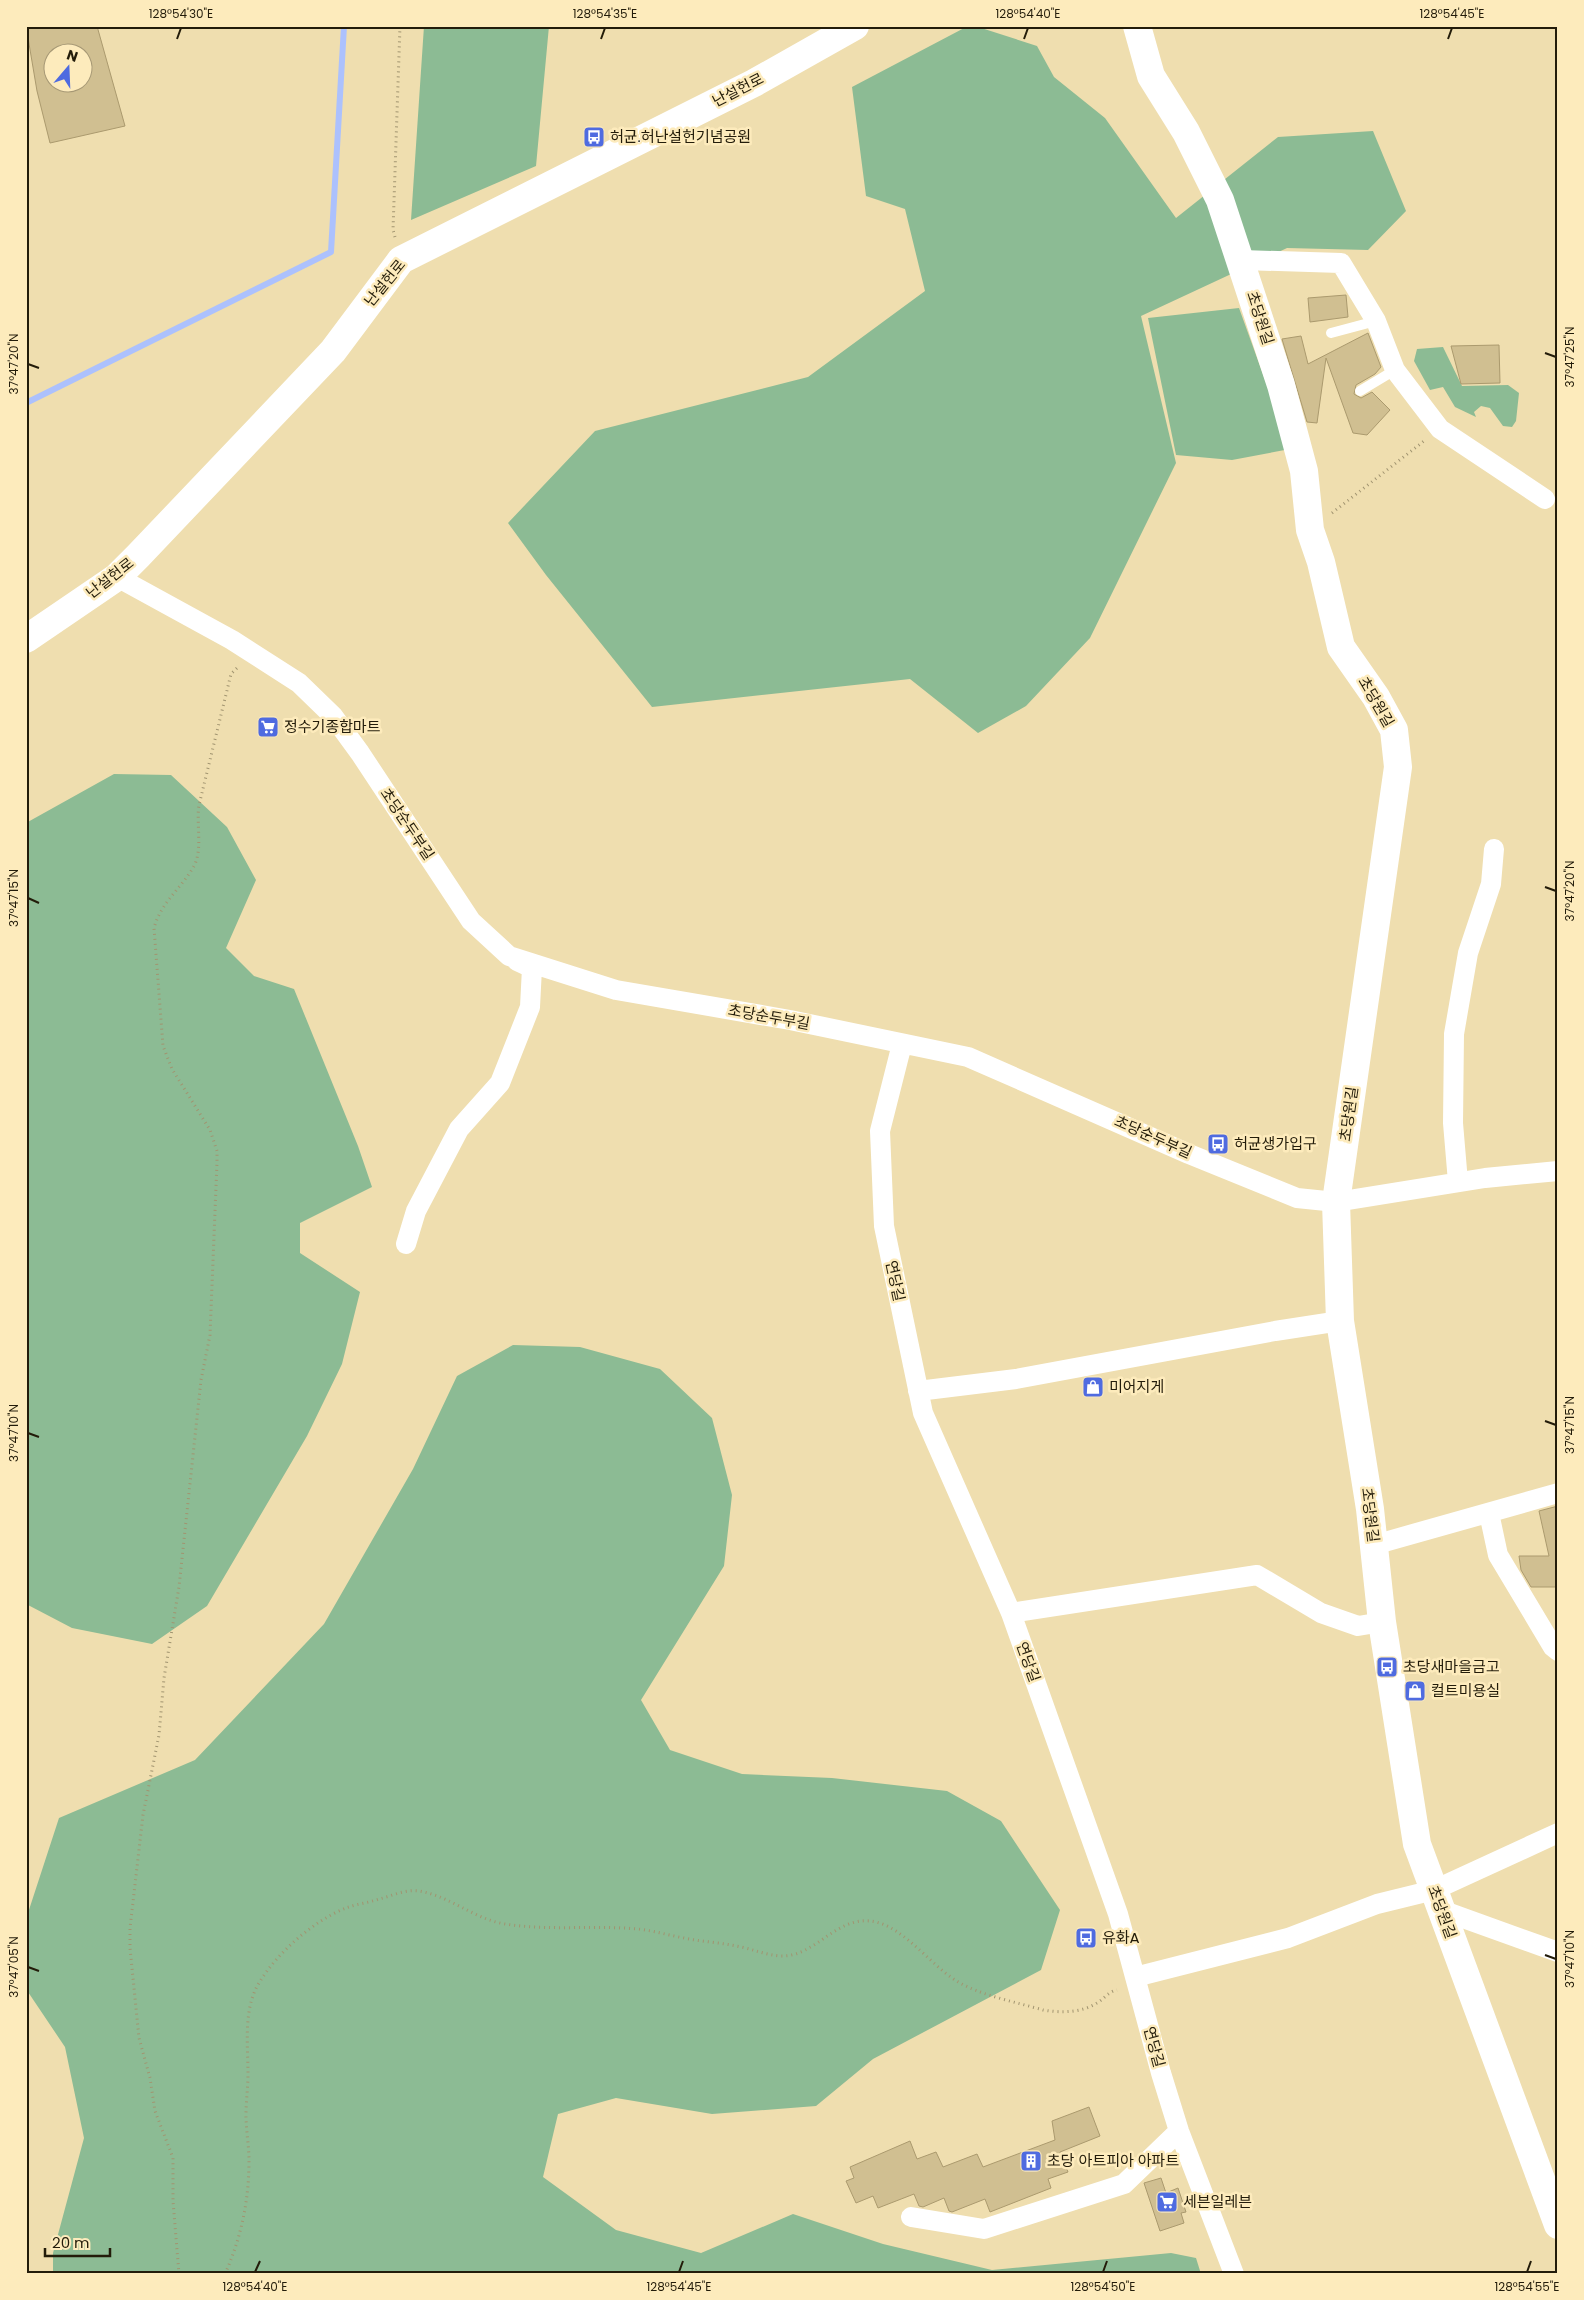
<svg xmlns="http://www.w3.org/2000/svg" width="1584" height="2300" font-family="Poppins,'Noto Sans KR',sans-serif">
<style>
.green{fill:#8cbb94}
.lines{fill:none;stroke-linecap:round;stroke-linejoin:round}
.stream{stroke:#acc1fd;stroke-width:6}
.building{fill:#d0bf91;stroke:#ab9a6e;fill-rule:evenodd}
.path{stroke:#a19470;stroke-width:3;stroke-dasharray:1 4;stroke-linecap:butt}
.lane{stroke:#fff;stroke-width:10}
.street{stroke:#fff;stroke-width:20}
.secondary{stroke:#fff;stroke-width:28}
.ticks{fill:none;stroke:#231c0a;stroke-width:2}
.labels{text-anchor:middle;stroke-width:5;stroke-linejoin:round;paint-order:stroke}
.street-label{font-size:15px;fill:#231c0a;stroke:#fdebbc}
.poi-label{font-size:15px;fill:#231c0a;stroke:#fdebbc;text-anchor:start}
.neatline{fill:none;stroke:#231c0a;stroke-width:2}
.ticks-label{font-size:12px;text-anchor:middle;fill:#231c0a}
</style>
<rect width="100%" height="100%" fill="#efdeaf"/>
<path class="green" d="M 424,26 L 549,26 L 536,166 L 411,220 Z
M 968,26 L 975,26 L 1037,46 L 1054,77 L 1105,118 L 1176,218 L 1278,137 L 1373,131 L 1406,211 L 1368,250 L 1287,248 L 1141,316 L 1176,463 L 1090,638 L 1026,706 L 978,733 L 910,679 L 652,707 L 546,575 L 508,523 L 595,431 L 808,377 L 925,291 L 905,209 L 866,196 L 852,87 Z
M 1239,308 L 1290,449 L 1232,460 L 1176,455 L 1148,318 Z
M 1443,347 L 1462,386 L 1508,385 L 1519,393 L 1516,421 L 1512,427 L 1503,426 L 1490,408 L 1481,406 L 1474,412 L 1476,417 L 1455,407 L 1443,387 L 1430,390 L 1414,361 L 1417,349 Z
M 114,774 L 171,775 L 227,827 L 256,880 L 226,948 L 254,976 L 294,989 L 358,1146 L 372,1187 L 300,1223 L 300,1253 L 360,1292 L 342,1364 L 307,1436 L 207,1606 L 152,1644 L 72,1628 L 28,1605 L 26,823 Z
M 513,1345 L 580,1347 L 660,1369 L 712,1418 L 732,1495 L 724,1566 L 641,1700 L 670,1750 L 742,1774 L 832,1778 L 947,1791 L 1001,1821 L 1060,1910 L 1041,1970 L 873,2059 L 816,2106 L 712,2114 L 616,2098 L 558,2114 L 543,2177 L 616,2230 L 701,2253 L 793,2214 L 883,2244 L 992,2270 L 1171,2253 L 1196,2258 L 1201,2274 L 53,2274 L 53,2253 L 84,2138 L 65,2047 L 26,1989 L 26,1919 L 59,1818 L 195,1760 L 324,1624 L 413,1469 L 457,1376 Z"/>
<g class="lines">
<path class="stream" d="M 26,403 L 331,252 L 344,26"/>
</g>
<path class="building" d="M 26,26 L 97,26 L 125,126 L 50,143 L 37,91 ZM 52,52 L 82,52 L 82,82 L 52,82 Z
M 1346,295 L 1348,317 L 1310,322 L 1308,298 Z
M 1368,333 L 1381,367 L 1375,374 L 1356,385 L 1354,394 L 1361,398 L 1372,392 L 1390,410 L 1367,435 L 1353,433 L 1326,358 L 1317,423 L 1307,422 L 1282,339 L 1301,336 L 1308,364 Z
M 1499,345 L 1500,383 L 1461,384 L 1451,346 Z
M 1558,1506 L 1558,1587 L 1531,1587 L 1521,1570 L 1519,1556 L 1549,1556 L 1539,1511 Z
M 1089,2107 L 1100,2136 L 1060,2152 L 1068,2172 L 1048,2179 L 1051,2188 L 990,2212 L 985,2199 L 952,2212 L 949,2211 L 944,2198 L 923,2207 L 919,2206 L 914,2194 L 878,2208 L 873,2196 L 856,2203 L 846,2181 L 854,2178 L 850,2167 L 910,2141 L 917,2159 L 936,2152 L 943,2167 L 977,2154 L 983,2167 L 1055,2140 L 1052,2121 Z
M 1161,2178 L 1166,2193 L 1178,2188 L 1186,2212 L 1181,2213 L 1184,2223 L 1160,2231 L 1144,2183 Z"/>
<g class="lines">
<path class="path" d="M 395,237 L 393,230 L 400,26
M 1332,513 L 1424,441
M 179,2274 L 173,2201 L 173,2158 L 155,2111 L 150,2078 L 139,2038 L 130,1948 L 130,1928 L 143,1815 L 159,1735 L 164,1678 L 179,1587 L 201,1380 L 210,1335 L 217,1162 L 217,1151 L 210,1130 L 172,1069 L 163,1046 L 154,928 C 161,902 181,889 194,866 C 203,849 196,824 199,805 L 231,674 L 237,668
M 225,2274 C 241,2238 249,2201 249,2161 C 249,2146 246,2130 246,2115 C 246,2101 248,2088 248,2074 C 248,2045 243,2009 259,1983 C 277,1953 313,1921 346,1908 C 356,1904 368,1903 379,1899 C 392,1896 405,1889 419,1891 C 450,1896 474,1919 505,1924 C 549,1931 593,1925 638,1929 C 655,1931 672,1936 689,1939 C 706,1942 724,1943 741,1947 C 755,1950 766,1955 781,1956 C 817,1957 837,1913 876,1922 C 905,1929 929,1963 955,1980 C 978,1995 1016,2002 1043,2010 C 1061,2013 1081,2013 1097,2003 C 1104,1999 1109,1991 1117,1990"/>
<path class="lane" d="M 1331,333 L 1376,321
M 1360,391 L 1395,370"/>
<path class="street" d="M 1241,260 L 1341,263 L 1376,321 L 1395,370 L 1440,429 L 1545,499
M 117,577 L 232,640 L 299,683 L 333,716 L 360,753 L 471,921 L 509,956 L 616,990 L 790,1020 L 968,1057 L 1189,1154 L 1297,1198 L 1336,1202 L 1485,1178 L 1558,1171
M 902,1044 L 880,1131 L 884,1226 L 923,1413 L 1011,1613 L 1118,1914 L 1161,2073 L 1179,2131 L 1234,2274
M 1458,1182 L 1453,1123 L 1454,1034 L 1468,953 L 1491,884 L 1494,849
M 406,1244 L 416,1211 L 459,1129 L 500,1083 L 530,1007 L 532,968 L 517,961
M 918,1391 L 1016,1379 L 1275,1331 L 1340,1321
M 1489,1513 L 1498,1555 L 1553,1647 L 1558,1651
M 1374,1545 L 1558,1493
M 1011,1613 L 1257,1575 L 1321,1613 L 1358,1626 L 1382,1622
M 1441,1910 L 1558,1952
M 1135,1977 L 1288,1938 L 1377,1904 L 1434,1890 L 1558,1833
M 911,2217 L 984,2229 L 1124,2184 L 1179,2131"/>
<path class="secondary" d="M 1137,26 L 1151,76 L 1186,132 L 1220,200 L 1281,385 L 1304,471 L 1310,530 L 1321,562 L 1341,647 L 1376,697 L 1394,730 L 1398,767 L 1336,1202 L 1340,1321 L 1370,1509 L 1382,1622 L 1417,1844 L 1558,2225
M 26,639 L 117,577 L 138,556 L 333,351 L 401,260 L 754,83 L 855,26"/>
</g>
<path class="ticks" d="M 177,39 L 181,28M 601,39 L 605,28M 1024,39 L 1028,28M 1448,39 L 1452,28M 1545,353 L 1556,357M 28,364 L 39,368M 1545,887 L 1556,891M 28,898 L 39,903M 1545,1421 L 1556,1425M 28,1433 L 39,1437M 1545,1955 L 1556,1959M 28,1967 L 39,1971M 255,2272 L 260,2261M 679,2272 L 683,2261M 1103,2272 L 1107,2261M 1527,2272 L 1531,2261"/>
<defs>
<g id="bus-square" transform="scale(1.125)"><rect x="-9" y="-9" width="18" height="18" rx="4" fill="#4f6be0" stroke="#fdebbc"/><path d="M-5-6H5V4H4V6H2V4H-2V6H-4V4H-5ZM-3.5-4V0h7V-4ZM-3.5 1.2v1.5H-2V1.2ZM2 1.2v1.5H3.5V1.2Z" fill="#fff"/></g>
<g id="supermarket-square" transform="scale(1.125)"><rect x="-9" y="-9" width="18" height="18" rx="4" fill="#4f6be0" stroke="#fdebbc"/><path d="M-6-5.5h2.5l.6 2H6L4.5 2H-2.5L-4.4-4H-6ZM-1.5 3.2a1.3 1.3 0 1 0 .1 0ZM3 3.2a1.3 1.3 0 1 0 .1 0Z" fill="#fff"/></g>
<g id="shop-square" transform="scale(1.125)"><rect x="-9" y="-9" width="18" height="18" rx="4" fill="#4f6be0" stroke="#fdebbc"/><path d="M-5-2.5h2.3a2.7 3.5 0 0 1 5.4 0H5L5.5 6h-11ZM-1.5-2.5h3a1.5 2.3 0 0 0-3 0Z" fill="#fff"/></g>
<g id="building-square" transform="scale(1.125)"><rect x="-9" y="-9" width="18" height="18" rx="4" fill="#4f6be0" stroke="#fdebbc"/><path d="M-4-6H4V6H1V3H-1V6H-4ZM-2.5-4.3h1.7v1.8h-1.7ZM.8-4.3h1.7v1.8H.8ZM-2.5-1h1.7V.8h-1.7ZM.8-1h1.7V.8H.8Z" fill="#fff"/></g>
</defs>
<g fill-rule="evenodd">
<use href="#bus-square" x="594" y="137"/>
<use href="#supermarket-square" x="268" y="727"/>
<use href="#bus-square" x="1218" y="1144"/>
<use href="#shop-square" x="1093" y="1387"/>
<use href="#bus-square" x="1387" y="1667"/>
<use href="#shop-square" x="1415" y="1691"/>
<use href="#bus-square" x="1086" y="1938"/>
<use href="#building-square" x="1031" y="2161"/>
<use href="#supermarket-square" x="1167" y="2202"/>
</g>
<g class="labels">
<g class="street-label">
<text transform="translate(738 90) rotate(-27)" y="5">난설헌로</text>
<text transform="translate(385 283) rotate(-51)" y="5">난설헌로</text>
<text transform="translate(1260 318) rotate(72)" y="5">초당원길</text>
<text transform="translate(110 578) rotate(-38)" y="5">난설헌로</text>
<text transform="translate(1376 702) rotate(60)" y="5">초당원길</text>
<text transform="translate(407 824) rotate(56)" y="5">초당순두부길</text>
<text transform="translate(769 1017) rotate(10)" y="5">초당순두부길</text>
<text transform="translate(1349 1114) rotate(-82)" y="5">초당원길</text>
<text transform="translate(1153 1137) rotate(24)" y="5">초당순두부길</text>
<text transform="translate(895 1281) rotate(78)" y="5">연당길</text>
<text transform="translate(1370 1515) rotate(83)" y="5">초당원길</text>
<text transform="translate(1028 1662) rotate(70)" y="5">연당길</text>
<text transform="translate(1442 1912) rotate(70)" y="5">초당원길</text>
<text transform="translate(1154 2047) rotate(75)" y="5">연당길</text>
</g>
<g class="poi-label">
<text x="610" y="142">허균.허난설헌기념공원</text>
<text x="284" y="732">정수기종합마트</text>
<text x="1234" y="1149">허균생가입구</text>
<text x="1109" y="1392">미어지게</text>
<text x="1403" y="1672">초당새마을금고</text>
<text x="1431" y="1696">컬트미용실</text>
<text x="1102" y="1943">유화A</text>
<text x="1047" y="2166">초당 아트피아 아파트</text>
<text x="1183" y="2207">세븐일레븐</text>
</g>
</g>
<rect width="1584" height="2300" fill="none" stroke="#fdebbc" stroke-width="55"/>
<g transform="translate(68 68) rotate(19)"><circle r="24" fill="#fdebbc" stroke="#a69875"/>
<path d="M0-4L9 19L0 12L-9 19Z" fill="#4f6be0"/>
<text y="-8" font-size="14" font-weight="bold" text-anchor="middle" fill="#231c0a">N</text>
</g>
<path d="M45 2248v8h65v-8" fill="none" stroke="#231c0a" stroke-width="2.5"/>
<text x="52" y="2248" font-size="15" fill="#231c0a" stroke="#fdebbc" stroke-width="4" paint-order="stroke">20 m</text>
<rect x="28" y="28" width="1528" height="2244" class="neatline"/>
<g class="ticks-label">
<text x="181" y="18">128°54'30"E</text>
<text x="605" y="18">128°54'35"E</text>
<text x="1028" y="18">128°54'40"E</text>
<text x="1452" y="18">128°54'45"E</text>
<text transform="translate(1570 357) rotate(-90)" y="4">37°47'25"N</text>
<text transform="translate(14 364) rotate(-90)" y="4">37°47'20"N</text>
<text transform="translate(1570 891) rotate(-90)" y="4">37°47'20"N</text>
<text transform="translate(14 898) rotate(-90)" y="4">37°47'15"N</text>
<text transform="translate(1570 1425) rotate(-90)" y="4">37°47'15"N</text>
<text transform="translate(14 1433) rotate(-90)" y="4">37°47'10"N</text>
<text transform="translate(1570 1959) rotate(-90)" y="4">37°47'10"N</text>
<text transform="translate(14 1967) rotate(-90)" y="4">37°47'05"N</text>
<text x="255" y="2291">128°54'40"E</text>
<text x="679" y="2291">128°54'45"E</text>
<text x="1103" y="2291">128°54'50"E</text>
<text x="1527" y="2291">128°54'55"E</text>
</g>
</svg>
